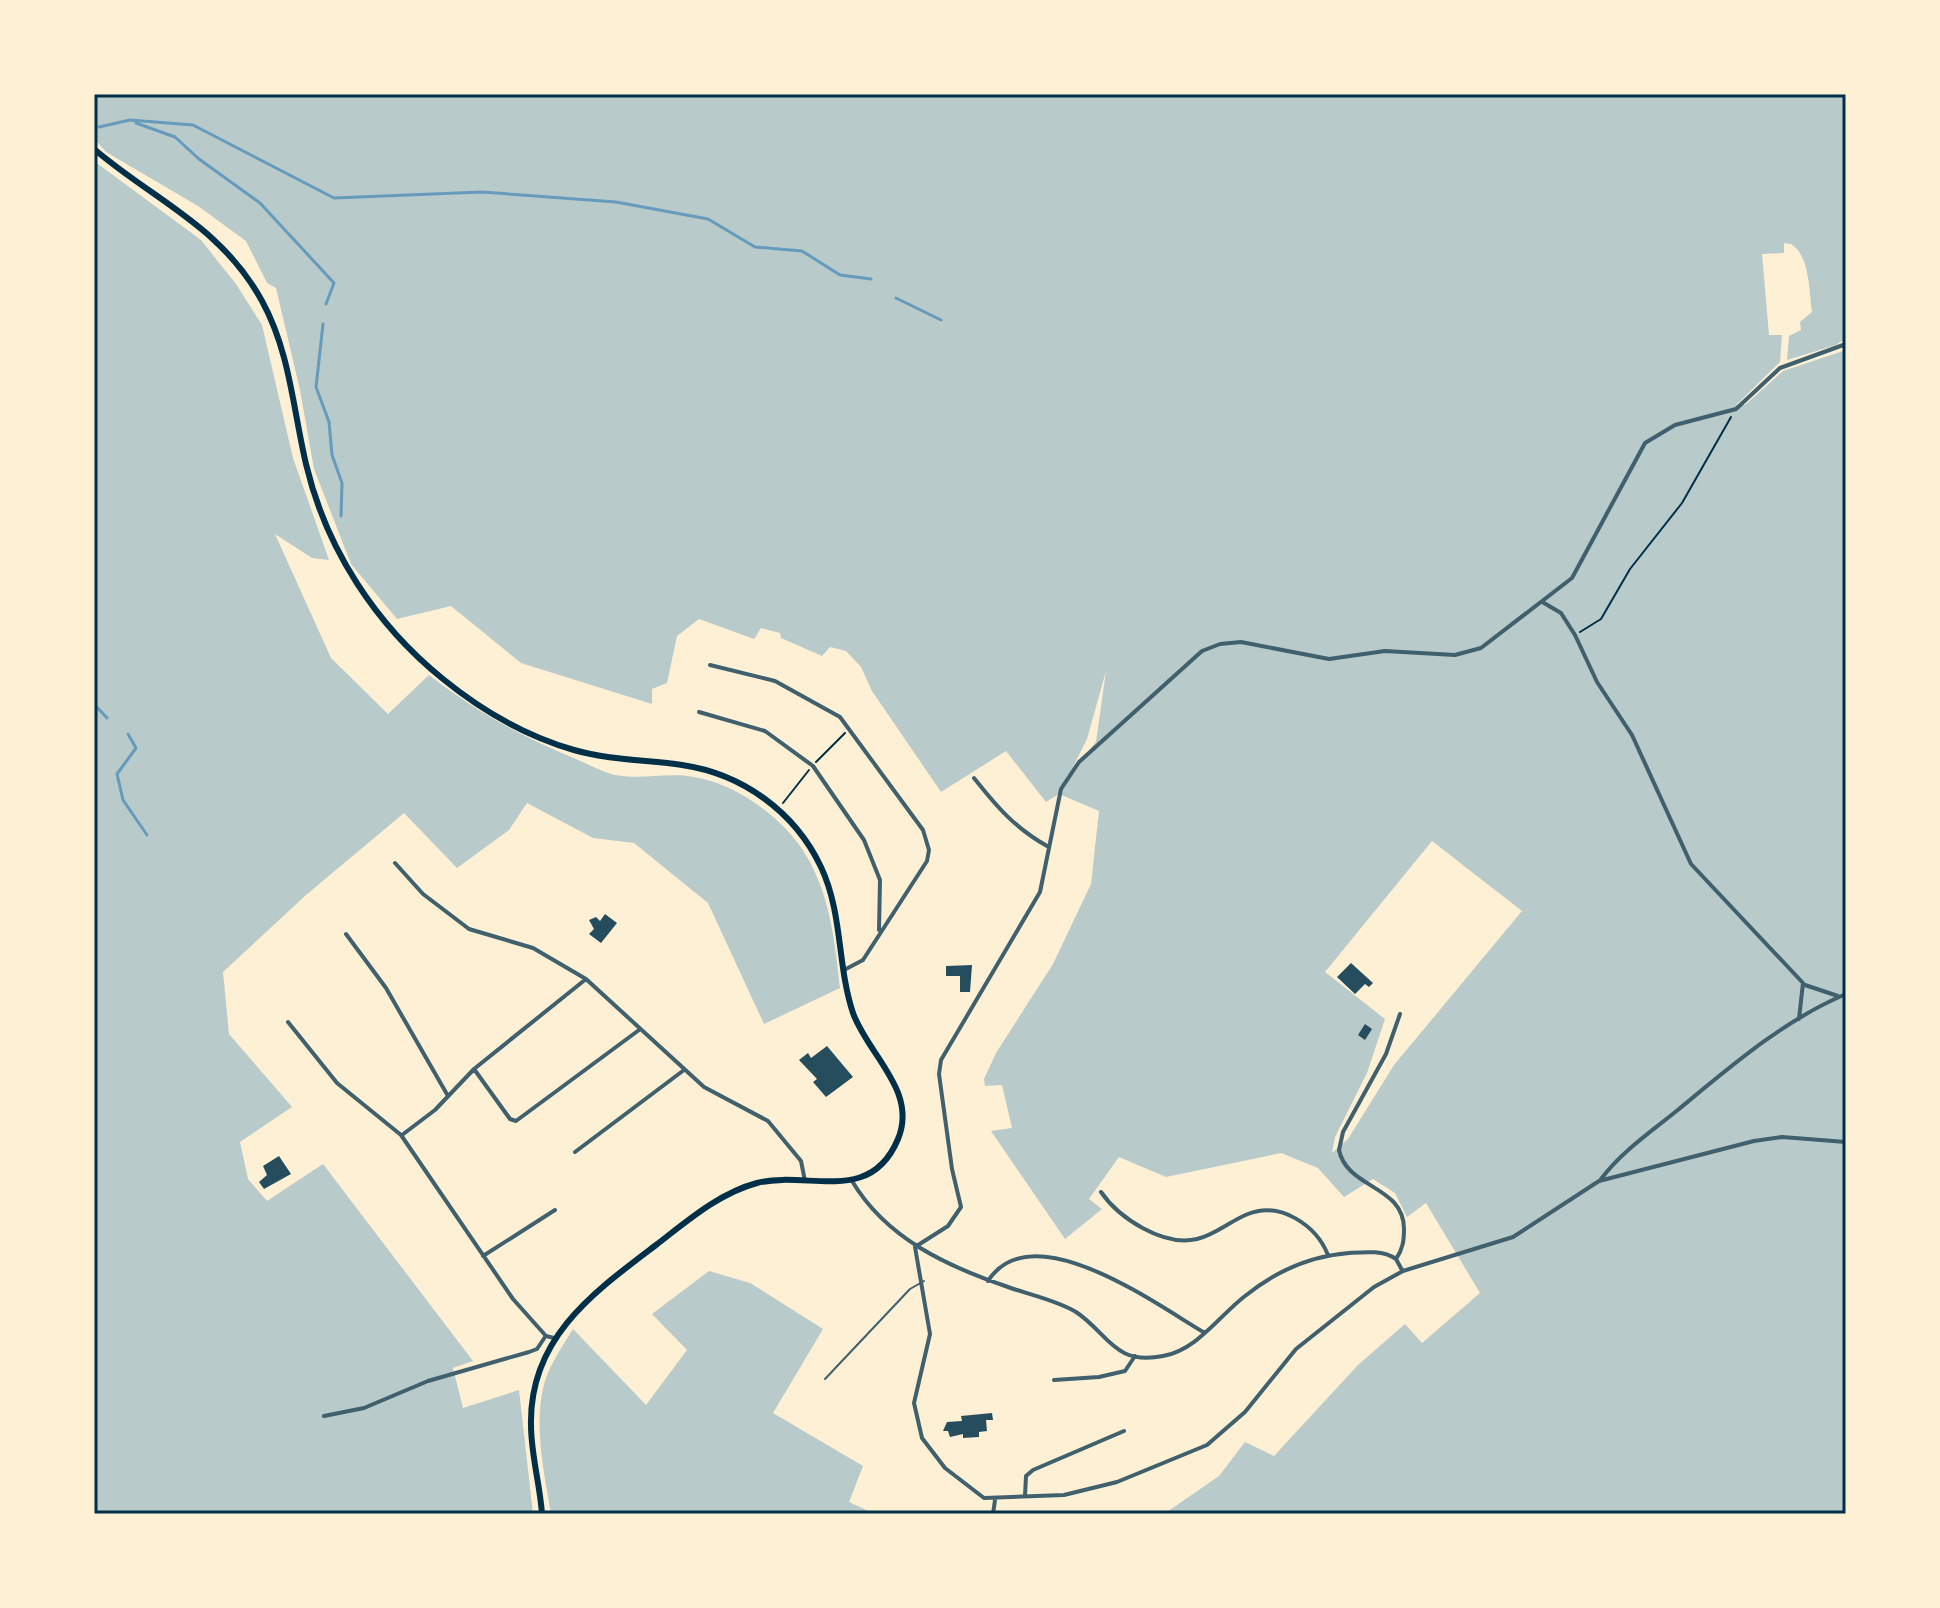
<svg xmlns="http://www.w3.org/2000/svg" width="1940" height="1608" font-family="Overpass,sans-serif">
<style>
.green{fill:#b9caca;fill-rule:evenodd}
.lines{fill:none;stroke-linecap:round;stroke-linejoin:round}
.stream{stroke:#669bbc;stroke-width:3}
.building{fill:#264d5e}
.path{stroke:#003049;stroke-width:2}
.service{stroke:#3f606c;stroke-width:2}
.minor{stroke:#3f606c;stroke-width:4}
.secondary{stroke:#003049;stroke-width:6}
.neatline{fill:none;stroke:#003049;stroke-width:3}
</style>
<rect width="100%" height="100%" fill="#fdf0d5"/>
<path class="green" d="M 94,94 L 1846,94 L 1846,338 L 1836,345 L 1787,360 L 1789,336 L 1801,330 L 1800,322 L 1812,312 C 1809,291 1810,256 1791,244 L 1784,243 L 1784,253 L 1762,254 L 1769,335 L 1782,335 L 1780,362 L 1736,405 L 1745,405 L 1783,371 L 1846,350 L 1846,1514 L 1164,1514 L 1219,1476 L 1245,1442 L 1274,1456 L 1358,1365 L 1405,1324 L 1422,1343 L 1480,1293 L 1426,1203 L 1407,1217 L 1395,1193 L 1373,1179 L 1344,1197 L 1318,1168 L 1281,1153 L 1166,1177 L 1119,1157 L 1089,1199 L 1102,1209 L 1065,1239 L 991,1131 L 1012,1128 L 1002,1085 L 985,1086 L 984,1079 L 996,1053 L 1053,964 L 1091,884 L 1099,811 L 1059,794 L 1046,802 L 1006,751 L 941,792 L 872,691 L 861,667 L 846,651 L 830,647 L 822,656 L 781,638 L 780,633 L 761,628 L 754,639 L 699,619 L 677,636 L 667,683 L 652,689 L 652,704 L 521,663 L 451,606 L 397,619 L 351,564 L 314,469 L 300,390 L 276,288 L 267,283 L 246,241 L 198,206 L 106,152 L 94,138 ZM 1106,671 L 1096,742 L 1070,773 L 1087,739 ZM 1432,841 L 1522,911 L 1394,1065 L 1348,1139 L 1332,1153 L 1335,1137 L 1367,1073 L 1385,1019 L 1325,972 Z
M 94,161 L 201,240 L 236,284 L 262,325 L 293,458 L 329,560 L 312,558 L 275,534 L 331,658 L 388,714 L 429,675 C 475,711 522,737 576,759 C 588,764 602,772 615,775 C 641,780 669,772 694,777 C 717,781 736,790 755,803 C 823,849 832,911 840,988 L 764,1024 L 708,903 L 634,843 L 593,838 L 527,803 L 509,830 L 457,868 L 404,813 L 306,895 L 223,972 L 229,1034 L 292,1107 L 240,1142 L 248,1179 L 267,1201 L 323,1164 L 473,1361 L 453,1368 L 463,1408 L 519,1390 L 533,1514 L 94,1514 Z
M 709,1271 L 750,1283 L 823,1329 L 773,1413 L 863,1466 L 849,1502 L 875,1514 L 551,1514 C 544,1472 532,1420 546,1378 C 552,1361 564,1344 573,1329 L 646,1405 L 687,1350 L 652,1314 Z"/>
<g class="lines">
<path class="stream" d="M 136,123 L 175,137 L 199,159 L 260,203 L 334,283 L 326,304
M 99,127 L 130,120 L 193,125 L 334,198 L 482,192 L 616,202 L 708,219 L 755,247 L 802,251 L 840,275 L 871,279
M 896,298 L 941,320
M 323,324 L 316,387 L 329,422 L 332,455 L 342,483 L 341,516
M 94,704 L 107,718
M 128,734 L 136,748 L 117,774 L 123,800 L 147,835"/>
</g>
<path class="building" d="M 605,914 L 617,923 L 601,943 L 589,934 L 594,929 L 589,920 L 596,917 L 600,921 Z
M 1351,963 L 1373,983 L 1369,987 L 1365,984 L 1355,994 L 1337,977 Z
M 972,965 L 970,992 L 960,992 L 960,976 L 946,976 L 946,966 Z
M 1365,1024 L 1372,1029 L 1365,1040 L 1358,1035 Z
M 827,1046 L 853,1077 L 826,1097 L 813,1082 L 817,1079 L 799,1060 L 808,1053 L 811,1058 Z
M 279,1156 L 291,1174 L 264,1189 L 259,1182 L 267,1175 L 263,1166 Z
M 992,1413 L 993,1420 L 986,1420 L 987,1431 L 979,1432 L 979,1437 L 963,1438 L 963,1434 L 950,1437 L 948,1431 L 943,1431 L 947,1422 L 962,1421 L 961,1416 Z"/>
<g class="lines">
<path class="path" d="M 1580,632 L 1601,619 L 1630,569 L 1682,503 L 1731,417
M 816,762 L 845,733
M 783,803 L 809,770"/>
<path class="service" d="M 825,1379 L 910,1289 L 924,1281"/>
<path class="minor" d="M 1544,603 L 1561,613 L 1575,635 L 1597,682 L 1632,735 L 1691,864 L 1803,983 L 1799,1019
M 710,665 L 775,681 L 840,717 L 923,830 L 929,850 L 927,861 L 863,960 L 844,970
M 699,712 L 765,731 L 813,766 L 864,840 L 880,880 L 879,930
M 974,778 C 997,807 1015,828 1047,846
M 395,863 L 423,894 L 469,929 L 533,948 L 586,979 L 704,1087 L 768,1121 L 801,1161 L 805,1181
M 346,934 L 386,988 L 448,1096
M 1805,985 L 1838,996
M 288,1022 L 337,1083 L 401,1135 L 513,1299 L 546,1336 L 554,1338
M 474,1069 L 510,1119 L 516,1121 L 639,1030
M 402,1135 L 435,1110 L 474,1069 L 586,979
M 575,1152 L 684,1070
M 1601,1179 C 1622,1151 1652,1131 1679,1109 C 1730,1067 1784,1020 1846,994
M 852,1181 C 886,1238 946,1266 1008,1287 C 1030,1295 1056,1300 1076,1312 C 1108,1333 1114,1366 1163,1356 C 1197,1350 1219,1316 1245,1296 C 1276,1271 1310,1256 1349,1253 C 1364,1252 1383,1250 1396,1259 L 1402,1270
M 1101,1192 C 1119,1218 1163,1247 1197,1239 C 1215,1235 1230,1221 1248,1214 C 1280,1201 1316,1225 1328,1255
M 915,1247 L 948,1226 L 961,1207 L 952,1169 L 939,1074 L 941,1060 L 1040,892 L 1061,789 L 1079,762 L 1202,651 L 1220,644 L 1241,642 L 1329,659 L 1385,651 L 1455,655 L 1481,648 L 1572,578 L 1645,443 L 1675,425 L 1736,409 L 1780,368 L 1846,344
M 915,1247 L 930,1334 L 914,1403 L 922,1438 L 945,1468 L 984,1498 L 1064,1495 L 1117,1482 L 1207,1445 L 1245,1412 L 1296,1349 L 1374,1287 L 1403,1271 L 1513,1237 L 1599,1181 L 1754,1141 L 1782,1137 L 1846,1142
M 483,1256 L 555,1210
M 1396,1259 C 1403,1249 1404,1240 1404,1229 C 1404,1185 1347,1189 1339,1150 L 1343,1132 L 1386,1054 L 1400,1014
M 988,1281 C 1032,1212 1158,1306 1205,1333
M 1054,1380 L 1099,1377 L 1125,1371 L 1135,1356
M 324,1416 L 364,1408 L 428,1381 L 529,1352 L 537,1349 L 545,1337
M 1025,1496 L 1026,1476 L 1033,1470 L 1124,1431
M 993,1514 L 995,1500"/>
<path class="secondary" d="M 94,149 C 155,201 221,226 262,301 C 290,352 293,409 306,464 C 326,549 376,625 443,679 C 481,710 526,736 574,750 C 609,760 646,760 682,765 C 743,774 795,812 821,867 C 843,914 837,965 853,1013 C 868,1055 918,1091 898,1139 C 870,1206 808,1170 757,1183 C 719,1193 686,1222 656,1245 C 594,1292 529,1338 531,1425 C 531,1455 540,1484 542,1514"/>
</g>
<rect width="1940" height="1608" fill="none" stroke="#fdf0d5" stroke-width="192"/>
<rect x="96" y="96" width="1748" height="1416" class="neatline"/>
</svg>
